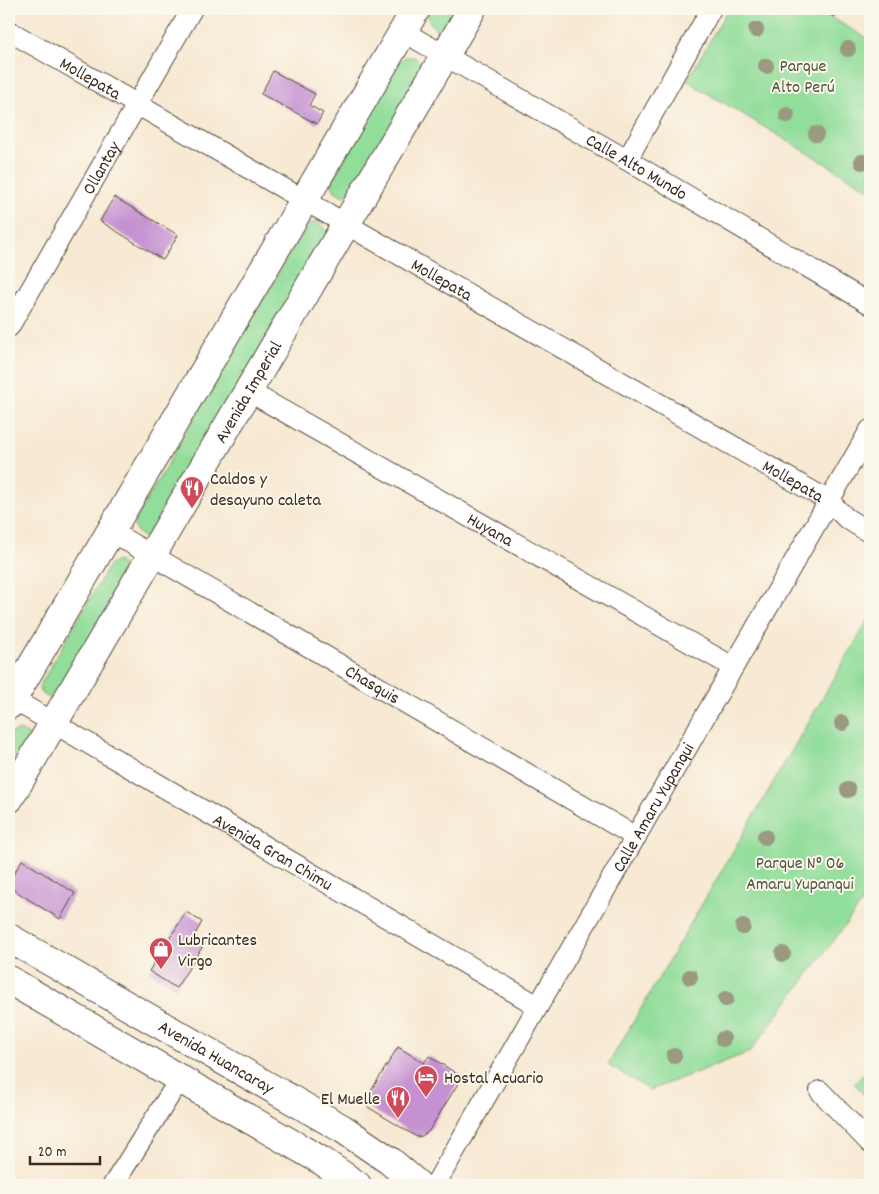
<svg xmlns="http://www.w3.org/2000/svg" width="879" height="1194" font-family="Dekko,sans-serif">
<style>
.green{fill:#91dd9a;stroke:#66845c}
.building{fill:#c591d1}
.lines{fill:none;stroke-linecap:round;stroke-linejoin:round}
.street-casing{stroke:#574739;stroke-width:22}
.secondary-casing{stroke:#574739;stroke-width:30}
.primary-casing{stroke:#574739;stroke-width:30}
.street{stroke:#fff;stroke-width:20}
.secondary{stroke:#fff;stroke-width:28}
.primary{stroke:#fff;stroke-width:28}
.tree{fill:#9b9980}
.labels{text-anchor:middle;stroke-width:4;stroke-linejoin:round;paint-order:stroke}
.park-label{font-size:18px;fill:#50573d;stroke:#fbf7ec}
.street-label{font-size:18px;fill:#3b2a1e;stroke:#fbf7ec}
.poi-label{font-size:18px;fill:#3b2a1e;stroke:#fbf7ec;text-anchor:start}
</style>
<rect width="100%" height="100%" fill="#fbf7ec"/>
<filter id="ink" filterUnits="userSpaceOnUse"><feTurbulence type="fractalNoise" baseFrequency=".02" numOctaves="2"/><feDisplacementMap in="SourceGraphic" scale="10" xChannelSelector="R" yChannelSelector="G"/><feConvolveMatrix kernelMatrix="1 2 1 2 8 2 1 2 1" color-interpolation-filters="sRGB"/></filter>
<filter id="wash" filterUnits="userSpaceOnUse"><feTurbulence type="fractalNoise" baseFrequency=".0096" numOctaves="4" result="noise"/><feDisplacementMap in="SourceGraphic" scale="20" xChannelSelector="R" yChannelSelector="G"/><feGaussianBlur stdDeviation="1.12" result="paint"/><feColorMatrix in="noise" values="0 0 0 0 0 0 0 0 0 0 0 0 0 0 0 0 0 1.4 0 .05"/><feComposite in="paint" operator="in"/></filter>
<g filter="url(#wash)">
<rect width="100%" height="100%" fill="#f7e9d3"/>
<path class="green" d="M 430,9 L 462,9 L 444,31 L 437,31 L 430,22 L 427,14 Z
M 728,9 L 816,9 L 870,40 L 870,190 L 687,81 Z
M 405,57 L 415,57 L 422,64 L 424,73 L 349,195 L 343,196 L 335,191 L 331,183 L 400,61 Z
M 315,222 L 324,227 L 329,237 L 148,539 C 140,536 134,531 134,522 L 306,226 Z
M 118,561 L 128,569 L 130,580 L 53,700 L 43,694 L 39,687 L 110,564 Z
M 870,617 L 870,892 L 750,1052 L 650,1090 L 608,1065 Z
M 20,730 L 29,735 L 33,747 L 9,786 L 9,737 L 11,733 Z
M 870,1069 L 870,1102 L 854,1083 Z"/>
<g id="blocks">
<path class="building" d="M 821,9 L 839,9 L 834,17 Z
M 273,71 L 315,94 L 309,105 L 323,113 L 317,124 L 261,94 Z
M 114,197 L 178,235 L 163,260 L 100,221 Z
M 22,860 L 75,893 L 60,919 L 9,887 L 9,882 Z
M 186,912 L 202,922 L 194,936 L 205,943 L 176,988 L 149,971 Z
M 398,1047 L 424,1063 L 429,1056 L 462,1077 L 429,1131 L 422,1136 L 417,1137 L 363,1104 Z"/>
</g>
</g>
<g filter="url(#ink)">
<use href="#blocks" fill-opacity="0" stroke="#574739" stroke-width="1"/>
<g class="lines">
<g class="street-casing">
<g id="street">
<path id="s1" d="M 9,31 L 829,501 L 846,518 L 870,533"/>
<path id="s2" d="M 402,31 L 627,160 L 870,304"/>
<path d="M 627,160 L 711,9"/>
<path id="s3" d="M 9,327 L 192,9"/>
<path id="s4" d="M 248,391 L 733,667"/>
<path id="s5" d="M 110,531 L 636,837"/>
<path id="s6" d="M 9,697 L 538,1006"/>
<path d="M 820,1091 L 870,1143"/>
<path d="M 113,1185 L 180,1079"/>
<path id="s7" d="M 435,1185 L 870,430"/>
</g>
</g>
<g class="secondary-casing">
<g id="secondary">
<path d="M 9,705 L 416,9"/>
<path id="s8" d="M 9,799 L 472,9"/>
</g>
</g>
<g class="primary-casing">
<g id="primary">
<path id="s9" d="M 9,938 L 343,1129 L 390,1161 L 418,1185"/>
<path d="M 9,980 L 322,1161 L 357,1185"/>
</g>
</g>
<use href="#street" class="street"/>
<use href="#secondary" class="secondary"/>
<use href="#primary" class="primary"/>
</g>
<g class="tree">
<circle cx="756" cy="30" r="8"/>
<circle cx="848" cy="49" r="8"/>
<circle cx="766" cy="66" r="8"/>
<circle cx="787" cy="115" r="8"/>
<circle cx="816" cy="134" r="8"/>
<circle cx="862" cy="162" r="8"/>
<circle cx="842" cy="723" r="8"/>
<circle cx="848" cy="790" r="8"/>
<circle cx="765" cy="837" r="8"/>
<circle cx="743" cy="927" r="8"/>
<circle cx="783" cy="954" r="8"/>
<circle cx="690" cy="977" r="8"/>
<circle cx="726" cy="999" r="8"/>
<circle cx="723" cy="1039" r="8"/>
<circle cx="674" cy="1056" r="8"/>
</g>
</g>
<defs>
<g id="restaurant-pin" transform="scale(1.25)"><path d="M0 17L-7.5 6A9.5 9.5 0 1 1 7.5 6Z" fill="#d1495b" stroke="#fbf7ec"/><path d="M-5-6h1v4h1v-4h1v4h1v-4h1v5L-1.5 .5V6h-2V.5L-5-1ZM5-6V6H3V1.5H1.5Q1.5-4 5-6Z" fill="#fff"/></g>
<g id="shop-pin" transform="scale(1.25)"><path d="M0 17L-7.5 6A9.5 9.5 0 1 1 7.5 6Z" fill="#d1495b" stroke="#fbf7ec"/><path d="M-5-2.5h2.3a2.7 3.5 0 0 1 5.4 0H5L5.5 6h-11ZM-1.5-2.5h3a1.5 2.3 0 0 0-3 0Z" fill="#fff"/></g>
<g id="hotel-pin" transform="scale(1.25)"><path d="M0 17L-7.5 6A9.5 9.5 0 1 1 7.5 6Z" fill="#d1495b" stroke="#fbf7ec"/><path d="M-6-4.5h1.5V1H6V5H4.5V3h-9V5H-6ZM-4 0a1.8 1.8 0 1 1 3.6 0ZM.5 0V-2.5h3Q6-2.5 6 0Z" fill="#fff"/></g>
</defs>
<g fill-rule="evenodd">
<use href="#restaurant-pin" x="192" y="488"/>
<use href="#shop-pin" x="161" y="949"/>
<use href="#hotel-pin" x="426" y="1077"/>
<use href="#restaurant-pin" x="398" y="1098"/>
</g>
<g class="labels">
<g class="park-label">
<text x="803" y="71">Parque<tspan x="803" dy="21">Alto Perú</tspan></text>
<text x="800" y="868">Parque N° 06<tspan x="800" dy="21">Amaru Yupanqui</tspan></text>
</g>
<g class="street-label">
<text dy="6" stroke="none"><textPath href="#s1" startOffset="94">Mollepata</textPath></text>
<text dy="6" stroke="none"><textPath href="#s2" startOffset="271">Calle Alto Mundo</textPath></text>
<text dy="6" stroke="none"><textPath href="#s3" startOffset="184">Ollantay</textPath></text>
<text dy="6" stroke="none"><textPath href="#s1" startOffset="499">Mollepata</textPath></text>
<text dy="6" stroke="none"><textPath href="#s8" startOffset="472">Avenida Imperial</textPath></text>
<text dy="6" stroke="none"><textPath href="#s1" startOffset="904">Mollepata</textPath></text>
<text dy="6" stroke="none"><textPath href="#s4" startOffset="279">Huyana</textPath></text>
<text dy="6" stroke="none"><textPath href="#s5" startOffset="304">Chasquis</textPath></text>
<text dy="6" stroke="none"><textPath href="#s7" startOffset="436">Calle Amaru Yupanqui</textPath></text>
<text dy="6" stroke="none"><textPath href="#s6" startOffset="306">Avenida Gran Chimu</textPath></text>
<text dy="6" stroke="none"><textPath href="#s9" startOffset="239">Avenida Huancaray</textPath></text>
</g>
<g class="poi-label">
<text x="210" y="484">Caldos y<tspan x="210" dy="21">desayuno caleta</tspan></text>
<text x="178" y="945">Lubricantes<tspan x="178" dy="21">Virgo</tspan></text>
<text x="444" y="1083">Hostal Acuario</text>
<text x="380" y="1104" text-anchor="end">El Muelle</text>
</g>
</g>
<rect width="879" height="1194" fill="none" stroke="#fbf7ec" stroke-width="30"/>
<path d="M30 1156v8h70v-8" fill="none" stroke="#3b2a1e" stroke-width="2.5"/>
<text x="38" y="1156" font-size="15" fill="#3b2a1e" stroke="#fbf7ec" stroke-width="4" paint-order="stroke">20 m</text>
</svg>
